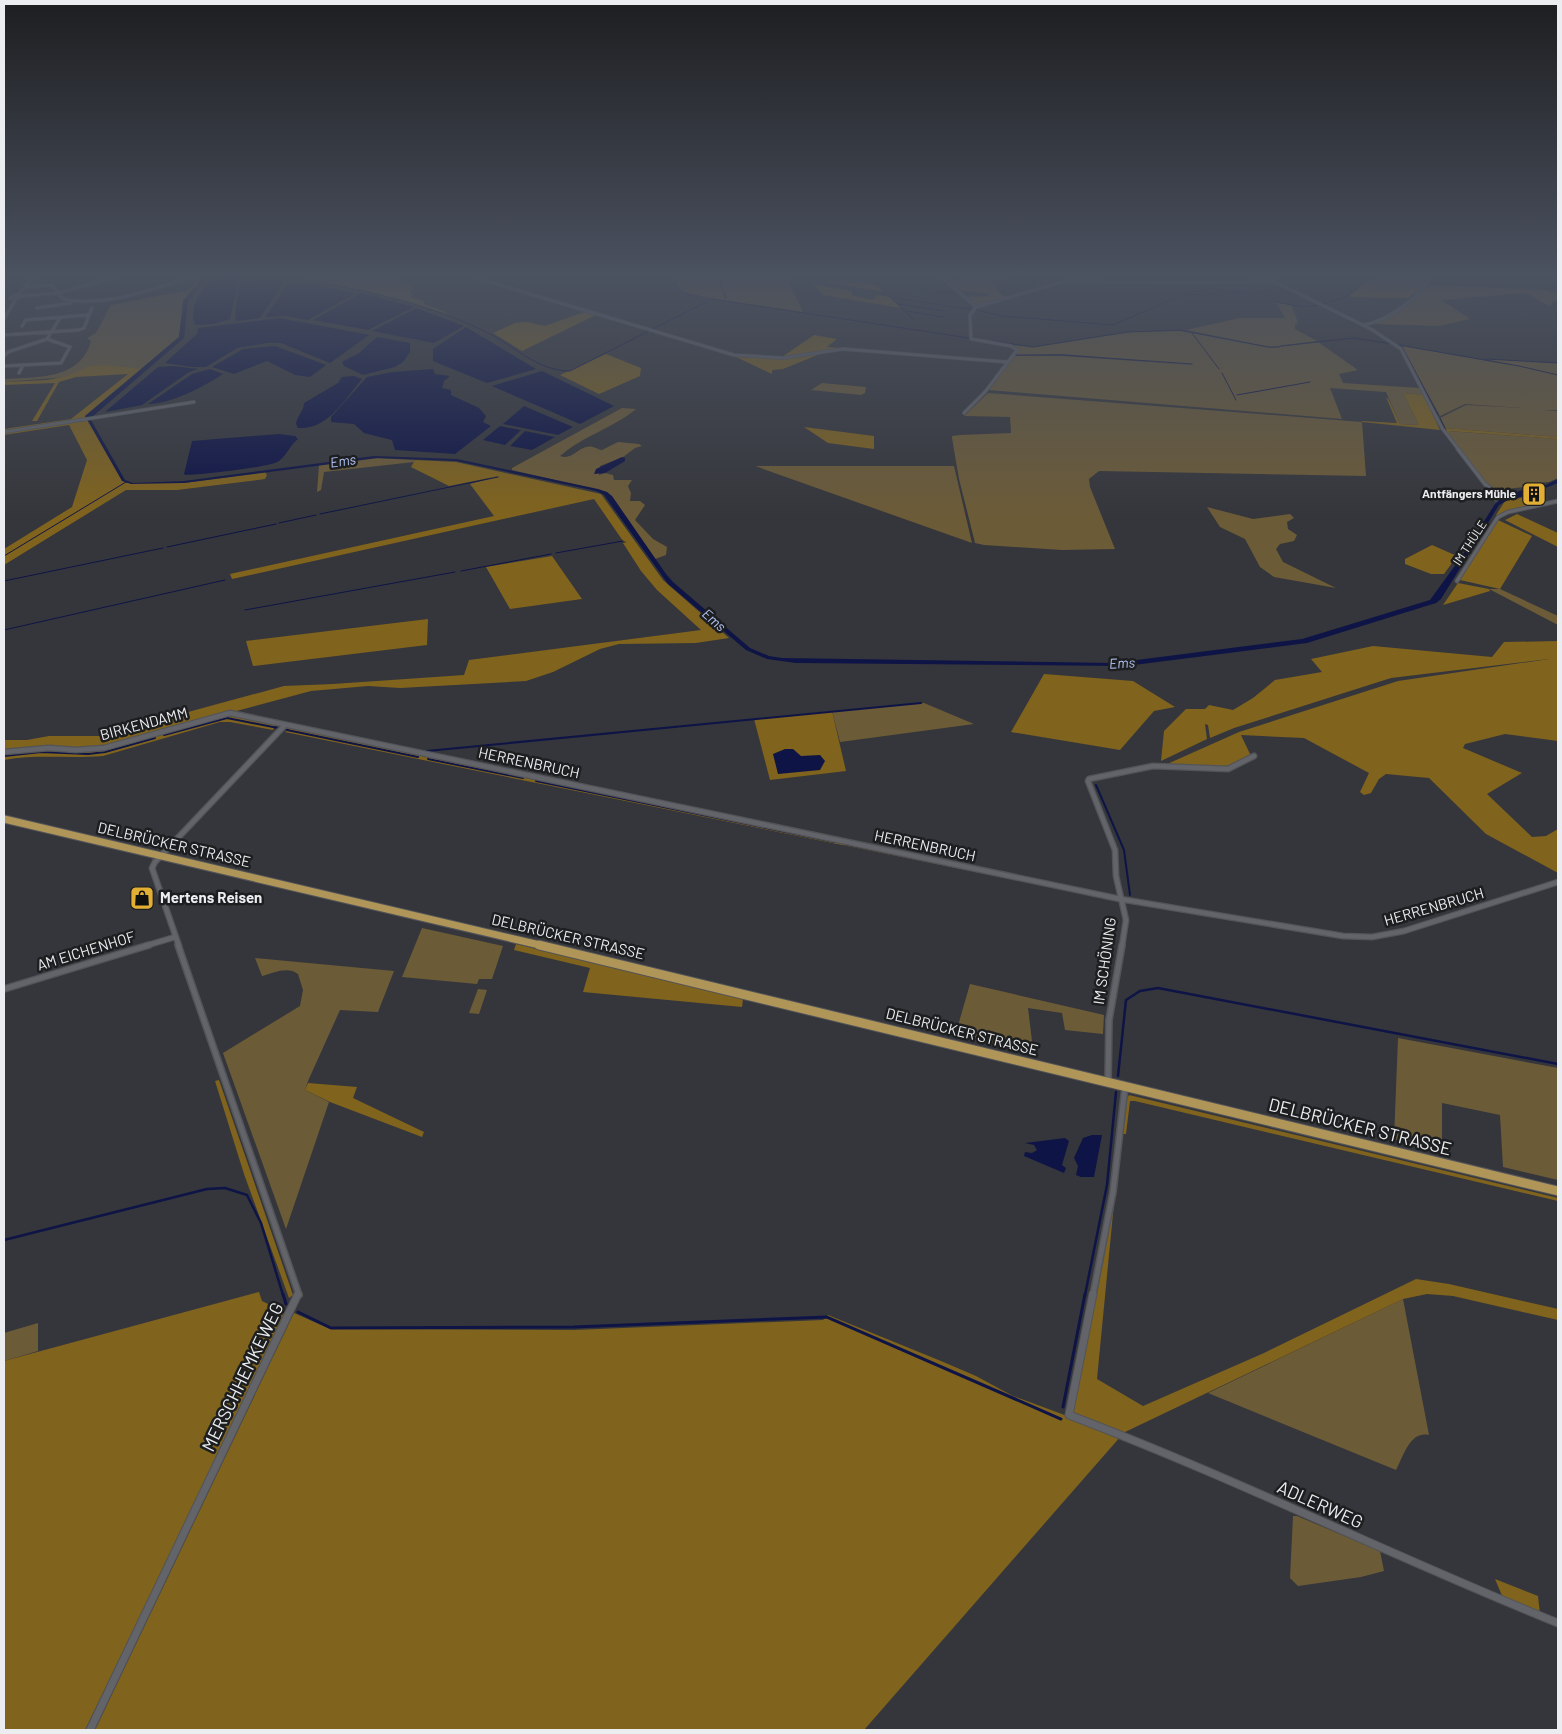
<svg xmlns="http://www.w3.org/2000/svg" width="1562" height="1734" font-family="Barlow,sans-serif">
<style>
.green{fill:#6c5b37}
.forest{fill:#80631d}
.water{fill:#0e1446}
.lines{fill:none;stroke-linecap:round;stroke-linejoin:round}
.stream-far3{stroke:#0e1446;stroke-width:1}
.stream-far2{stroke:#0e1446;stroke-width:2}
.stream-far1{stroke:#0e1446;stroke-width:2.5}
.stream{stroke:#0e1446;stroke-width:3}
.minor-far4-casing{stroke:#525458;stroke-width:4}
.minor-far3-casing{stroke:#525458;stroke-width:5}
.minor-far2-casing{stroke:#525458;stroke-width:7}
.minor-far1-casing{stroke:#525458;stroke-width:8}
.minor-casing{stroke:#525458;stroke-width:9}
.primary-far1-casing{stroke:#525458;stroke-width:9}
.primary-casing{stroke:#525458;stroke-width:11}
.minor-far4{stroke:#626469;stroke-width:2.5}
.minor-far3{stroke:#626469;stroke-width:3}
.minor-far2{stroke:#626469;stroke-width:4.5}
.minor-far1{stroke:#626469;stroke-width:5}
.minor{stroke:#626469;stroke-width:7}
.primary-far1{stroke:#b09559;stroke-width:7}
.primary{stroke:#b09559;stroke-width:9}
.labels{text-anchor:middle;stroke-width:5;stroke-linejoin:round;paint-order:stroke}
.far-poi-label{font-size:12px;font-weight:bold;fill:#ecedf0;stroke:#1d1e20;text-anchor:end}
.far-street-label{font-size:12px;fill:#ecedf0;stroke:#1d1e20}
.far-water-label{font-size:14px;font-style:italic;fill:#b3c3f5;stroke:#1d1e20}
.street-label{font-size:15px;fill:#ecedf0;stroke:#1d1e20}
.poi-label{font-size:15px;font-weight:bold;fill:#ecedf0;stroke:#1d1e20;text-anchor:start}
.near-street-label{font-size:18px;fill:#ecedf0;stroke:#1d1e20}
</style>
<rect width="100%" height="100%" fill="#35363b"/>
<path class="green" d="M 200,276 L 204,276 L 184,301 L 179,337 L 139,371 L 4,382 L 4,379 C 36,377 81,380 91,341 L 87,338 L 96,333 L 111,305 L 189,290 Z
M 278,276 L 385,276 L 416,286 L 410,290 L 413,295 L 410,297 L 425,301 L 423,304 L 443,311 L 448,315 C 392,296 337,282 278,276 Z
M 673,276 L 717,276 L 726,301 L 684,292 C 679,289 676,281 673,276 Z
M 718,276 L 786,276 L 803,312 L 727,301 Z
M 958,276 L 1011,276 L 1011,277 L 1008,277 L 1009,283 L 1000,281 L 992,282 L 1001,294 L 1006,297 L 979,306 L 974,305 L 966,297 L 989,296 L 989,294 L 958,290 L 950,283 L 959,278 Z
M 1361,276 L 1430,276 L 1427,284 L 1419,290 C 1408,287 1402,291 1391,292 C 1380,293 1370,290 1360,287 L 1366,280 L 1358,277 Z
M 1430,285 L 1547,290 L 1557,296 L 1550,291 L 1558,291 L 1558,301 L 1554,301 L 1550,306 L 1526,293 L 1441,300 L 1470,319 L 1439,326 L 1373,324 L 1389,316 Z
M 1276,303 L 1291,305 L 1298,322 L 1295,325 L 1295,329 L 1317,341 L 1270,347 L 1186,330 L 1240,318 L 1285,318 Z
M 1180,331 L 1272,348 L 1318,342 L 1358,370 L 1339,374 L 1343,383 L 1420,388 L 1423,395 L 1403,393 L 1419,425 L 1400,424 L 1386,392 L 1330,388 L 1342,419 L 989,390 L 1014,356 L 1062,356 L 1193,365 L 1063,354 L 1015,355 L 1018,350 L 1014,345 L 1033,347 L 1132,332 Z
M 1402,346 L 1511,365 L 1486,359 L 1558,363 L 1558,410 L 1543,410 L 1558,411 L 1558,437 L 1445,428 L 1440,418 L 1466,405 L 1523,408 L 1465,404 L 1440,416 Z
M 822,383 L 866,387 L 865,393 L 861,395 L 811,390 Z
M 988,393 L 1362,422 L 1366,476 L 1099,471 L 1089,479 L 1090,487 L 1115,549 L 1062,550 L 984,545 L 975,543 L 959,479 L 952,438 L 952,436 L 960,435 L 1011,433 L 1010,417 L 964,416 Z
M 622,408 L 636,409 C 613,428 583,436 560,456 C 571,460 576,450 586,447 C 593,445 596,449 602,450 L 618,442 L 639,444 L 642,446 L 635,448 L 623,457 L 600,466 L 599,475 L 605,473 L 613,475 L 614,480 L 632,480 L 628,486 L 631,493 L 630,501 L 640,501 L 645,505 L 635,520 L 653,539 L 667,547 L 666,555 L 655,559 L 607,492 L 512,470 L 512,468 Z
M 1448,431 L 1558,439 L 1558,478 L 1549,482 L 1522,484 L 1525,487 L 1495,490 L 1486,483 L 1449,435 Z
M 373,458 L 415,460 L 414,462 L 324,472 L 321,490 L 317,492 L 319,465 Z
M 756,466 L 954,466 L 972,543 L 766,470 Z
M 1207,507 L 1253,519 L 1290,514 L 1294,518 L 1287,522 L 1288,529 L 1297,535 L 1294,541 L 1280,544 L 1276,549 L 1283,562 L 1336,588 L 1274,577 L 1260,567 L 1245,539 L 1220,527 Z
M 1489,589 L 1500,589 L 1558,616 L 1558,625 Z
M 924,703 L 974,724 L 840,742 L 832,711 Z
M 422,928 L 503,946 L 492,979 L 479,979 L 477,984 L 402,977 Z
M 255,958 L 394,971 L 378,1012 L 340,1010 L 308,1081 L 305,1090 L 329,1102 L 286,1229 L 223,1053 L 300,1006 L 303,990 L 298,974 C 287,966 274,973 262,976 Z
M 970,984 L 1104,1015 L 1103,1034 L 1065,1030 L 1062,1013 L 1028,1008 L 1032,1041 L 1030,1054 L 955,1036 Z
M 478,989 L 487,990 L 479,1014 L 469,1013 Z
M 1398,1038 L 1558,1068 L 1558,1180 L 1503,1167 L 1500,1115 L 1442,1103 L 1442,1154 L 1394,1139 Z
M 1403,1299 L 1429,1435 C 1410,1431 1404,1455 1396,1470 L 1208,1393 Z
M 38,1323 L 38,1351 L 4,1361 L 4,1333 Z
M 1293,1516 L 1297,1516 L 1380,1551 L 1384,1571 L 1361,1577 L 1298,1586 L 1290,1578 Z"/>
<path class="forest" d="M 825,280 L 840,283 L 842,280 L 877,285 L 884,292 L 825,282 Z
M 813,284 L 851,291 L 852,295 L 873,300 L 877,295 L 889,297 L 901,308 L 823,295 Z
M 1360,287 C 1370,290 1380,293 1391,292 C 1402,291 1408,287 1419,290 L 1407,298 L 1348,297 Z
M 584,312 L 596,315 L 522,351 L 493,333 L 515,323 L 526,322 L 545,326 Z
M 814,335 L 837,339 L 827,347 L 842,348 L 782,357 Z
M 606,354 L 641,368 L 640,376 L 599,394 L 560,375 Z
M 820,354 L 783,369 L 772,370 L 772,374 L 736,357 L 783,359 Z
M 106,365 L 142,369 L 85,416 L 126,483 L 184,483 L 265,472 L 267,475 L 265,479 L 177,490 L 126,490 L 4,565 L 4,549 L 72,507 L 87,460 L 69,425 L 4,435 L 4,429 L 71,419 L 128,374 L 76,377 L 59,382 L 37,421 L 32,421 L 55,383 L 4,385 L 4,382 L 47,380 L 67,376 L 90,366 Z
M 1403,393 L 1424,395 L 1440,430 L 1362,422 L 1362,421 L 1397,423 L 1386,397 L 1389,400 L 1400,424 L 1419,425 Z
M 804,427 L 874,436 L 874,449 L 828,443 Z
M 1445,428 L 1558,437 L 1558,439 L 1449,431 L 1449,435 L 1444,429 Z
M 415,460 L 456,462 L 601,494 L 663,580 L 729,638 L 696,643 L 619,644 L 600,649 L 553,672 L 526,681 L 400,688 L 368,686 L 311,691 L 229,713 L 275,725 L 273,730 L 230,722 L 220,722 L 103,756 C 70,759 37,754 4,760 L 4,740 L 27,740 L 49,736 L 100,736 L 284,686 L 333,684 L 464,675 L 469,660 L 701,630 L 657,590 L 641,571 L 623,543 L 627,542 L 623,541 L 594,499 L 232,579 L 230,574 L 494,516 L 470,484 L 499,476 L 449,486 L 411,467 Z
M 1525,497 L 1537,505 L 1496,515 L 1505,501 Z
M 1517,514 L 1558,533 L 1558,547 L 1505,520 Z
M 1498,520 L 1532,536 L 1500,589 L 1460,580 Z
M 1432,545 L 1457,556 L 1444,574 L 1431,574 L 1405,564 L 1405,559 Z
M 552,556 L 582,599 L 510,609 L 486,567 Z
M 1458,583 L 1489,589 L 1490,591 L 1443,605 Z
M 428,619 L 427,645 L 253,666 L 246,641 Z
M 1558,641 L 1558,741 L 1505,734 L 1465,744 L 1463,748 L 1522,773 L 1487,794 L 1532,837 L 1546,836 L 1558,829 L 1558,873 L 1486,834 L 1429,778 L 1386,774 L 1379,779 L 1371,793 L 1364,795 L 1360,792 L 1369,773 L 1304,738 L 1241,735 L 1251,756 L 1226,768 L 1165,765 L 1239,732 L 1398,681 L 1549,659 L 1391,678 L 1234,728 L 1210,738 L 1208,725 L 1205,724 L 1207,739 L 1161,761 L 1164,731 L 1186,709 L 1205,709 L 1209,705 L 1233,710 L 1253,698 L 1275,680 L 1322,672 L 1311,659 L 1373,646 L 1492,657 L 1504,642 Z
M 1044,674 L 1133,681 L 1175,707 L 1154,711 L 1120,750 L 1011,732 Z
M 832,711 L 846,771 L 770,780 L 754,719 Z
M 293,727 L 1108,898 L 1109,899 L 285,732 Z
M 516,944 L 743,999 L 742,1007 L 583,992 L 590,968 L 514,950 Z
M 219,1080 L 293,1295 L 289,1298 L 244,1174 L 215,1081 Z
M 308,1083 L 357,1087 L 353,1098 L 424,1132 L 422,1137 L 330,1102 L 305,1090 Z
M 1129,1095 L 1558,1198 L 1558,1201 L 1135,1101 L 1130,1101 L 1126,1134 L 1123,1134 L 1126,1100 Z
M 1115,1193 L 1097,1379 L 1143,1406 L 1264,1353 L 1416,1279 L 1449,1284 L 1558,1309 L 1558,1320 L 1453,1296 L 1427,1294 L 1403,1299 L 1123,1433 L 1071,1413 Z
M 259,1292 L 262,1301 L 287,1313 L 85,1730 L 4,1730 L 4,1361 Z
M 294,1313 L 330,1329 L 574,1330 L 823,1320 L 828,1315 L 941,1361 L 976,1376 L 1013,1396 L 1121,1436 L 864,1730 L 95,1730 Z
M 1495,1579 L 1538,1596 L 1540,1614 L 1503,1598 Z"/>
<path class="water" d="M 204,276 L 209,276 L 188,301 L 184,338 L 92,417 L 91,420 L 125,480 L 133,483 L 184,481 L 374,456 L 457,459 L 598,489 L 607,492 L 612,496 L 666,574 L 673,582 L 750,648 L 769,656 L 782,658 L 1113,663 L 1302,639 L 1430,600 L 1462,556 L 1495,504 L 1500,500 L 1522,490 L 1533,491 L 1558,479 L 1558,483 L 1528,495 L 1508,500 L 1499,505 L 1441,599 L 1436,603 L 1307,643 L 1126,666 L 796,663 L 767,659 L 746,650 L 668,584 L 604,495 L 596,491 L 456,461 L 378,458 L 184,483 L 131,484 L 122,481 L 85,416 L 179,337 L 183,301 Z
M 214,276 L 239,276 L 230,319 L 214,324 L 195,325 C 188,305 202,291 214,276 Z
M 245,276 L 285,281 L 260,318 L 236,321 C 234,312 238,280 245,276 Z
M 289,282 L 329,287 L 355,294 L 308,320 L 285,316 L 267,317 L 266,316 Z
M 361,293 L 414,307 L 368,330 L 313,320 Z
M 416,308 L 464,326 L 434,343 L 372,331 Z
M 280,318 L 369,335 L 330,363 L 281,343 L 267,343 L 237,348 L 206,367 L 192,367 L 165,363 L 197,334 L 198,328 Z
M 466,327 L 536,369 L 487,383 L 433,361 L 433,349 Z
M 377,337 L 410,343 L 410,352 L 403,362 L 395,367 L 363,375 L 344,366 L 342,362 L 359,353 Z
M 275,346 L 326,365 L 310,377 L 295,375 L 267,361 L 234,374 L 212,367 L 243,349 Z
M 173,366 L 198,369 L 189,372 L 142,405 L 105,412 L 158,367 Z
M 210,369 L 223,374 C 205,386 171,404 148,404 L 192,374 Z
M 433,369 L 435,374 L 450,376 L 444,381 L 442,388 L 451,390 L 451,395 L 479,408 L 486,416 L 483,422 L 491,426 L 455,454 L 395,450 L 392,440 L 364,433 L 354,424 L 331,422 L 331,417 L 367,377 L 393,372 Z
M 542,371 L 614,406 L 580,424 L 492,386 Z
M 354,376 L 362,379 C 345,399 328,430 298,428 L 296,424 C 297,416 304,411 304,403 L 338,383 L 342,377 Z
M 524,406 L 573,427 L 558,435 L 503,424 Z
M 500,426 L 521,430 L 505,445 L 483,440 Z
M 525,431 L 555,437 L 532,450 L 510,446 Z
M 279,434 L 295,436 L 298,439 C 289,446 288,454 279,461 C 272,467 200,475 186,475 L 184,474 L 192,441 Z
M 622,457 L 625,458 L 625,461 L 605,473 L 594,474 L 596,469 Z
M 785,749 L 793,749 L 801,756 L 820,755 L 825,761 L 820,770 L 778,774 L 773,754 Z
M 1092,1135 L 1102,1135 L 1094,1177 L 1081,1177 L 1076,1175 L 1078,1166 L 1074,1158 L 1083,1138 Z
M 1065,1138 L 1069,1141 L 1062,1165 L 1066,1168 L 1064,1173 L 1024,1156 L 1025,1152 L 1032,1153 L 1037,1150 L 1034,1145 L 1025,1143 Z"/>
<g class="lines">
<path class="stream-far3" d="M 269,276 C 333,284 397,295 457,319 C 469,324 481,329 492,335 C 517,349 540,371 570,371 L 712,299 L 969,338
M 670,276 L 678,290 L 692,296
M 718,276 L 726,298
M 869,276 L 913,319
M 1360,276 L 1358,277 L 1366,280
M 877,284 L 956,294
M 892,298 L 971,309
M 898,304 L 945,311
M 1321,304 L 1347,297 L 1366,280 L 1381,276
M 976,310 L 1002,316 L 1113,325 L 1182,295 L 1267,291 L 1276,302 L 1303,307 L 1318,305
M 906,311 L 943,317
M 1192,333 L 1219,369
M 992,341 L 1033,347 L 1127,332 L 1180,330 L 1268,347 L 1279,347
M 1399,345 L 1519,366 L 1558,375
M 1401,345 L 1438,415
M 1281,346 L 1354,338 L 1393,344
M 1016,355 L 1063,355 L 1192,364
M 1486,359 L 1558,363
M 1222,373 L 1236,400
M 1237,395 L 1310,382
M 1440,418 L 1446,430
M 320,514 L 498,477
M 279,523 L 316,515
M 167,547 L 276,524
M 556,553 L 623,541
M 4,556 L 126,482
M 461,571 L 551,554
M 4,581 L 163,548
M 245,610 L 455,572
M 4,630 L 225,580"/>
<path class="stream-far2" d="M 287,730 L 418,757
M 164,735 L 227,718 L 278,728
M 427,751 L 921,703
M 4,756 L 41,752 L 88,754 L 105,752 L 155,738
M 428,759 L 523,778
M 536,781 L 835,842
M 1096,785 L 1124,850 L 1130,895
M 844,844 L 948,865"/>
<path class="stream-far1" d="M 1118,1076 L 1126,1000 L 1140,991 L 1158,988 L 1558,1064
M 4,1240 L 207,1189 L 225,1188 L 247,1195 L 261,1223 L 283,1295
M 1085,1295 L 1107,1185 L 1116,1092"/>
<path class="stream" d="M 283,1294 L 286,1304
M 298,1312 L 331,1328 L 574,1327 L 827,1317 L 1061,1419
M 1063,1407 L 1085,1294"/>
<g class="minor-far4-casing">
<path id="minor-far4" d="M 470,276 L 734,355 L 783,358 L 843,349 L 1007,362
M 940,276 L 976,307
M 26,287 L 52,285 L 63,299 C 107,308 154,288 196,276
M 14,295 L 22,296 L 16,299 L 10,298 Z
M 18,295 L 34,276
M 22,296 L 58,293 L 120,276
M 976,307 L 1065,281 L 1190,283 L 1273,281 L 1371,329 L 1401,349 L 1442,428 L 1459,450
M 37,308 L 71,303
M 4,319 L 16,299
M 1364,325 C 1390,320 1418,298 1432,276
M 22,326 L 26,320 L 88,315
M 4,335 L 79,330 L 84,328 L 92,308
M 4,356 L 8,352 L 47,339 L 60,318
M 4,366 L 61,363 L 70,347 L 47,339
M 19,373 L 23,365
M 964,413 L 985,392 L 1017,350 L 1011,346 L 971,339 L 970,315 L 976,307
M 4,432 L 194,402"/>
</g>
<g class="minor-far3-casing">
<path id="minor-far3" d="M 1458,449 L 1485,484 L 1499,495 L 1496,499
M 1457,581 L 1498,517 L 1508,512 L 1558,501"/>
</g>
<g class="minor-far2-casing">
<path id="minor-far2" d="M 4,752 L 49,748 L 76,750 L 104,748 L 230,713 L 1120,899 L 1343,936 L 1372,937 L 1404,931 L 1558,882
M 145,946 L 175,937
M 179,946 L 152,868 L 155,862 L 285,725
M 1122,946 L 1126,920 L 1116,876 L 1115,850 L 1088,781 L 1089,779 L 1153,766 L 1228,769 L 1254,756"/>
</g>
<g class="minor-far1-casing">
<path id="minor-far1" d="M 178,945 L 299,1295
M 4,989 L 149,945
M 1108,1082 L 1109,1020 L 1122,945
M 1093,1295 L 1113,1192 L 1125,1087"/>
</g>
<g class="minor-casing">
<path id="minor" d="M 1093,1294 L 1069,1415 C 1235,1478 1394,1557 1558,1623
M 90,1730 L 298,1294"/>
</g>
<g class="primary-far1-casing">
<path id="primary-far1" d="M 4,819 L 544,946"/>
</g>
<g class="primary-casing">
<path id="primary" d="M 539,945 L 1558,1191"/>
</g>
<use href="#minor-far4" class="minor-far4"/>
<use href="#minor-far3" class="minor-far3"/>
<use href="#minor-far2" class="minor-far2"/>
<use href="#minor-far1" class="minor-far1"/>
<use href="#minor" class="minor"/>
<use href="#primary-far1" class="primary-far1"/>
<use href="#primary" class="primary"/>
</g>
<linearGradient id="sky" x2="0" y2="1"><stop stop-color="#1d1e20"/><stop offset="0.53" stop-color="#4b5260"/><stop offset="1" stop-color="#4b5260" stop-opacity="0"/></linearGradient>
<rect width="1562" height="518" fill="url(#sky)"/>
<defs>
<g id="building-square" transform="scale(1.25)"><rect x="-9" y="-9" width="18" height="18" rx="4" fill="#e2af34" stroke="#1d1e20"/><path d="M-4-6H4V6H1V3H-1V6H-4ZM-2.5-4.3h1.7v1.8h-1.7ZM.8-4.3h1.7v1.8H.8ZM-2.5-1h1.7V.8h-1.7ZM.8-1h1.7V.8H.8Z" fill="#111"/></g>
<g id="shop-square" transform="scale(1.25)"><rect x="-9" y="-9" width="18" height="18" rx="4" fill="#e2af34" stroke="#1d1e20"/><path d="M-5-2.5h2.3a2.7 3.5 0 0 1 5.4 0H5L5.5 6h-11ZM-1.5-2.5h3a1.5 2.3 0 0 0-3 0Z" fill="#111"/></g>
</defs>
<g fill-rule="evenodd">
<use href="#building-square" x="1534" y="494"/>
<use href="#shop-square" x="142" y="898"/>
</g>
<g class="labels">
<g class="far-poi-label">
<text x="1516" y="498">Antfängers Mühle</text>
</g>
<g class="far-street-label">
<text transform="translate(1470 543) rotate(-57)" y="4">IM THÜLE</text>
</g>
<g class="far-water-label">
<text transform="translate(343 461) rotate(-8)" y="5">Ems</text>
<text transform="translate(714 620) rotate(41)" y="5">Ems</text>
<text transform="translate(1122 663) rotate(-3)" y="5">Ems</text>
</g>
<g class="street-label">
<text transform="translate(144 724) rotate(-15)" y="5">BIRKENDAMM</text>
<text transform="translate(529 763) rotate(12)" y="5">HERRENBRUCH</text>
<text transform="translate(174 845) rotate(13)" y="5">DELBRÜCKER STRASSE</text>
<text transform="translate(925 846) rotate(12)" y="5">HERRENBRUCH</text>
<text transform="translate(1434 907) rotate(-16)" y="5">HERRENBRUCH</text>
<text transform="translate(568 937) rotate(13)" y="5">DELBRÜCKER STRASSE</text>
<text transform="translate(86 951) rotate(-17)" y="5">AM EICHENHOF</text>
<text transform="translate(1105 961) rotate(-82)" y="5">IM SCHÖNING</text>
<text transform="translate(962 1032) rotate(14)" y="5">DELBRÜCKER STRASSE</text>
</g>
<g class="poi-label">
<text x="160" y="903">Mertens Reisen</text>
</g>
<g class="near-street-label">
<text transform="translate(1360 1127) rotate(14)" y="6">DELBRÜCKER STRASSE</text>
<text transform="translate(243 1377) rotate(-64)" y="6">MERSCHHEMKEWEG</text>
<text transform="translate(1320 1505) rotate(24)" y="6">ADLERWEG</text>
</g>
</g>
<rect width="1562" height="1734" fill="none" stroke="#ecedf0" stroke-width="10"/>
</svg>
